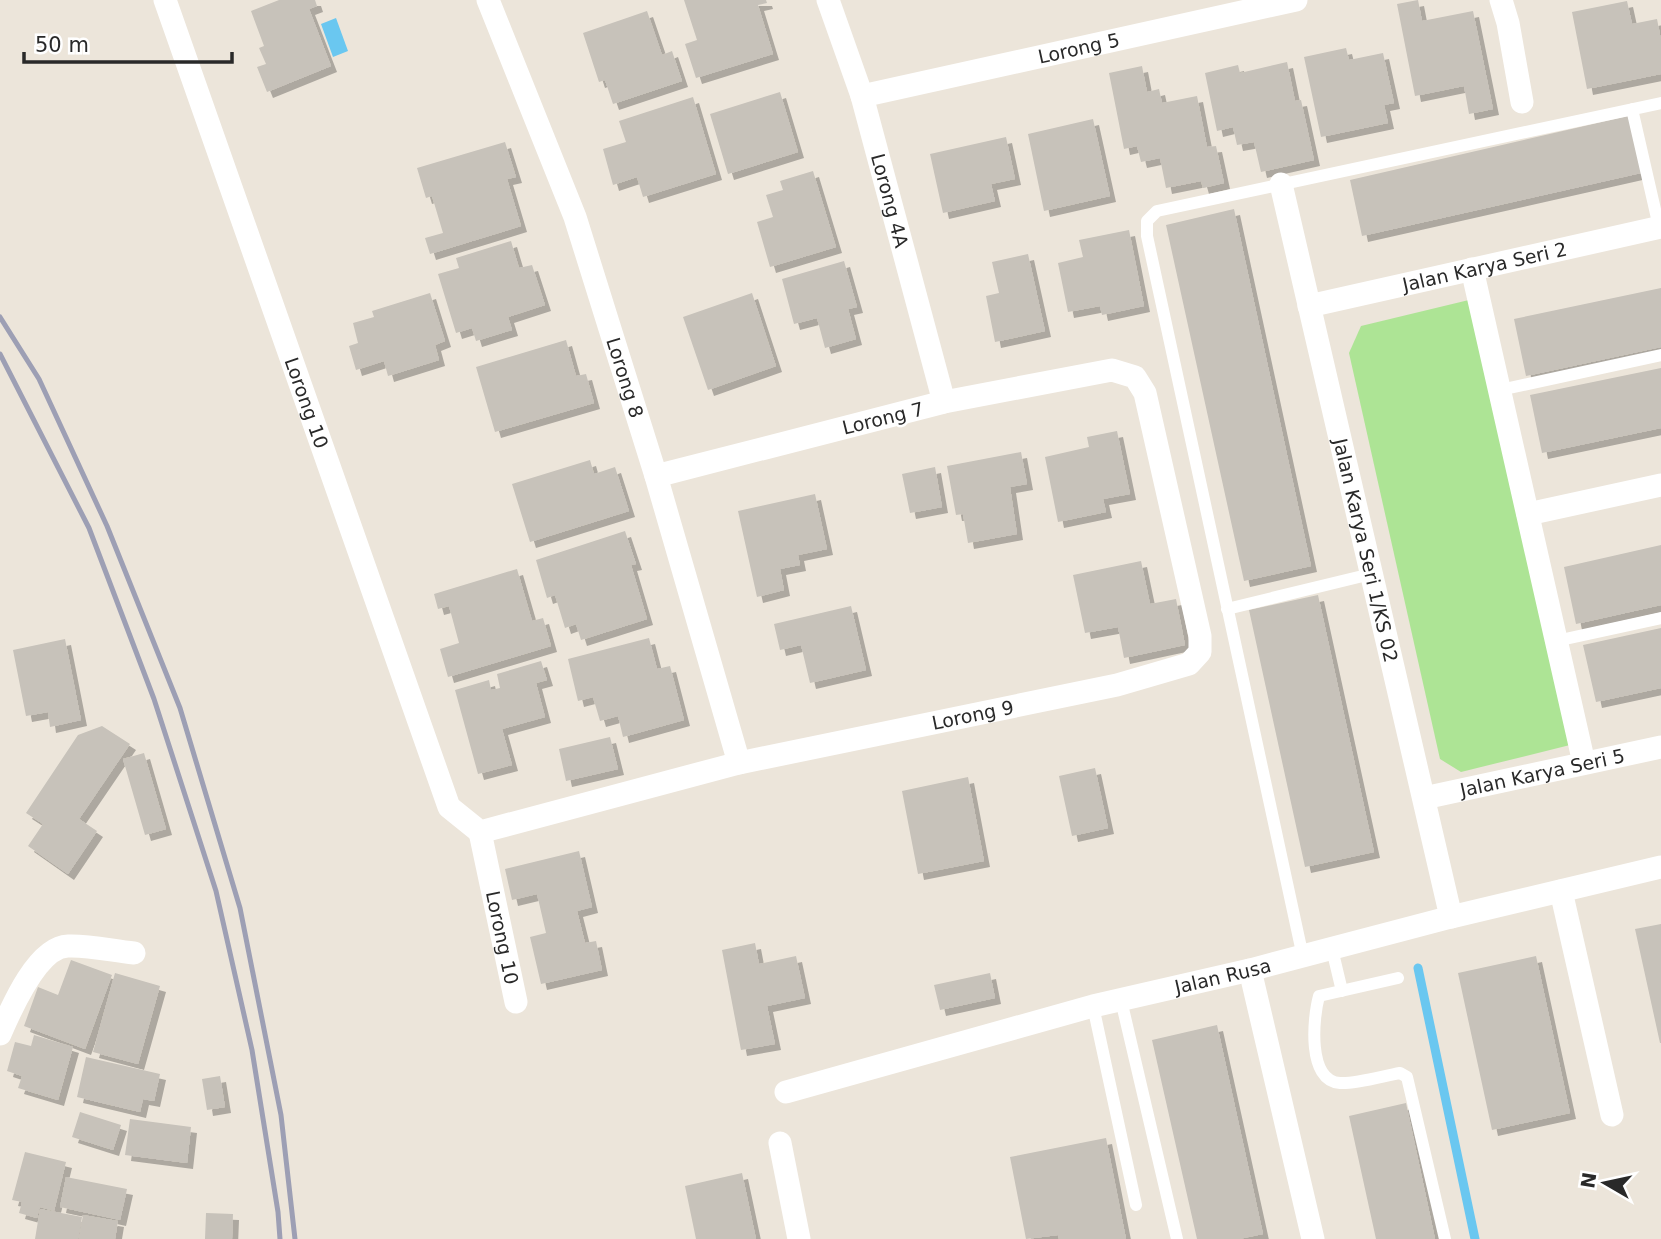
<svg xmlns="http://www.w3.org/2000/svg" width="1661" height="1239" font-family="'DejaVu Sans',sans-serif">
<style>
.green{fill:#ade495}
.water{fill:#6ac7f0}
.lines{fill:none;stroke-linecap:round;stroke-linejoin:round}
.stream{stroke:#6ac7f0;stroke-width:9}
.building{fill:#c7c2ba;filter:url(#shadow)}
.lane{stroke:#fff;stroke-width:12}
.street{stroke:#fff;stroke-width:23}
.rail{stroke:#9d9fb4;stroke-width:5}
.labels{text-anchor:middle;stroke-width:5;stroke-linejoin:round;paint-order:stroke}
.street-label{font-size:19px;fill:#292929;stroke:#fff}
</style>
<defs>
<filter id="shadow"><feDropShadow dx="6" dy="6" stdDeviation="0" flood-color="#0004"/></filter>
</defs>
<rect width="100%" height="100%" fill="#ece5da"/>
<path class="green" d="M 1473,299 L 1570,745 L 1461,772 L 1440,759 L 1349,353 L 1361,326 Z"/>
<path class="water" d="M 336,18 L 348,51 L 333,57 L 321,24 Z"/>
<g class="lines">
<path class="stream" d="M 1418,968 L 1475,1239"/>
</g>
<path class="building" d="M 279,0 L 315,0 L 317,6 L 309,9 L 331,66 L 267,92 L 257,67 L 266,64 L 259,48 L 264,46 L 251,11 Z
M 684,0 L 766,0 L 767,3 L 758,5 L 773,54 L 696,78 L 685,44 L 697,40 Z
M 1418,0 L 1422,21 L 1473,11 L 1493,109 L 1469,114 L 1464,86 L 1415,96 L 1397,4 Z
M 1627,1 L 1632,24 L 1657,19 L 1661,40 L 1661,74 L 1587,89 L 1572,12 Z
M 647,11 L 662,55 L 672,51 L 682,81 L 613,104 L 605,80 L 599,82 L 583,33 Z
M 1346,48 L 1349,60 L 1383,53 L 1394,103 L 1384,105 L 1388,123 L 1321,137 L 1304,57 Z
M 1287,62 L 1295,101 L 1301,100 L 1314,160 L 1261,172 L 1254,142 L 1237,145 L 1233,127 L 1217,131 L 1205,73 L 1238,65 L 1240,73 Z
M 1142,66 L 1147,92 L 1159,89 L 1162,103 L 1197,96 L 1207,147 L 1216,146 L 1224,183 L 1203,188 L 1201,181 L 1166,188 L 1160,158 L 1141,162 L 1137,146 L 1124,149 L 1109,73 Z
M 780,92 L 798,152 L 728,174 L 710,114 Z
M 693,97 L 716,174 L 643,197 L 637,177 L 613,185 L 603,149 L 626,142 L 619,121 Z
M 1628,116 L 1641,173 L 1362,236 L 1350,180 Z
M 1093,119 L 1110,196 L 1044,211 L 1028,134 Z
M 1006,137 L 1015,179 L 991,184 L 995,201 L 943,213 L 930,154 Z
M 505,142 L 516,177 L 507,179 L 521,226 L 430,254 L 425,238 L 443,233 L 432,196 L 426,198 L 417,168 Z
M 813,171 L 836,247 L 770,267 L 757,222 L 773,217 L 766,195 L 783,190 L 780,181 Z
M 1234,209 L 1311,566 L 1244,581 L 1166,225 Z
M 1129,230 L 1144,306 L 1102,315 L 1100,306 L 1068,312 L 1058,263 L 1083,257 L 1079,240 Z
M 511,241 L 519,268 L 532,265 L 545,305 L 508,317 L 512,330 L 476,341 L 472,328 L 456,333 L 438,274 L 459,268 L 456,258 Z
M 1028,254 L 1045,331 L 995,342 L 986,296 L 999,293 L 992,262 Z
M 844,261 L 857,307 L 848,309 L 856,339 L 825,348 L 817,318 L 794,324 L 782,279 Z
M 1661,288 L 1661,347 L 1526,376 L 1514,319 Z
M 430,293 L 445,341 L 435,345 L 439,360 L 388,376 L 384,361 L 356,370 L 349,346 L 358,343 L 353,323 L 374,317 L 372,311 Z
M 752,293 L 776,366 L 708,390 L 683,317 Z
M 566,340 L 576,376 L 586,374 L 594,403 L 495,432 L 476,367 Z
M 1661,368 L 1661,428 L 1542,453 L 1530,395 Z
M 1117,431 L 1130,494 L 1103,499 L 1106,512 L 1058,522 L 1045,457 L 1089,447 L 1087,437 Z
M 1021,452 L 1027,484 L 1010,487 L 1017,534 L 968,543 L 963,514 L 956,515 L 947,466 Z
M 590,460 L 594,474 L 615,467 L 629,511 L 530,542 L 512,484 Z
M 935,467 L 942,507 L 910,513 L 902,474 Z
M 815,494 L 827,549 L 798,555 L 800,565 L 780,569 L 784,590 L 757,597 L 738,511 Z
M 625,531 L 636,564 L 631,565 L 647,619 L 581,640 L 576,624 L 565,628 L 555,595 L 547,598 L 536,560 Z
M 1661,545 L 1661,605 L 1576,624 L 1564,567 Z
M 1141,561 L 1150,604 L 1176,599 L 1185,645 L 1124,658 L 1118,627 L 1085,633 L 1073,575 Z
M 517,569 L 532,621 L 543,618 L 551,646 L 448,677 L 440,649 L 459,643 L 449,606 L 438,609 L 434,594 Z
M 1318,595 L 1374,852 L 1305,867 L 1249,610 Z
M 851,606 L 866,670 L 810,683 L 801,645 L 780,650 L 774,624 Z
M 1661,628 L 1661,688 L 1596,702 L 1583,645 Z
M 649,638 L 657,669 L 670,666 L 684,720 L 623,737 L 618,716 L 600,721 L 593,697 L 578,701 L 568,659 Z
M 65,639 L 81,720 L 50,727 L 48,712 L 26,716 L 13,650 Z
M 541,661 L 547,680 L 536,683 L 545,717 L 502,729 L 512,765 L 478,774 L 455,690 L 489,680 L 491,690 L 500,688 L 497,674 Z
M 102,726 L 130,744 L 79,819 L 97,831 L 68,874 L 28,846 L 43,824 L 26,813 L 78,735 Z
M 610,737 L 618,769 L 566,781 L 559,749 Z
M 144,753 L 166,829 L 145,835 L 123,759 Z
M 1095,768 L 1108,828 L 1072,836 L 1059,776 Z
M 968,777 L 984,861 L 918,874 L 902,791 Z
M 579,851 L 592,907 L 577,911 L 585,943 L 596,941 L 602,970 L 541,984 L 530,937 L 546,933 L 537,894 L 512,900 L 505,869 Z
M 1661,924 L 1661,1043 L 1660,1043 L 1635,929 Z
M 755,943 L 759,964 L 796,956 L 805,998 L 767,1006 L 775,1044 L 741,1050 L 722,950 Z
M 1536,956 L 1570,1113 L 1492,1130 L 1458,973 Z
M 71,960 L 112,975 L 85,1049 L 24,1026 L 38,987 L 58,995 Z
M 115,973 L 160,986 L 138,1064 L 93,1052 Z
M 990,973 L 995,998 L 940,1010 L 934,985 Z
M 1217,1025 L 1263,1234 L 1239,1239 L 1197,1239 L 1152,1040 Z
M 34,1035 L 73,1047 L 58,1100 L 18,1088 L 22,1076 L 7,1071 L 15,1042 L 31,1046 Z
M 86,1057 L 160,1074 L 154,1101 L 143,1099 L 140,1112 L 77,1097 Z
M 220,1076 L 225,1107 L 207,1110 L 202,1079 Z
M 1406,1103 L 1435,1239 L 1376,1239 L 1349,1116 Z
M 80,1112 L 121,1125 L 113,1150 L 72,1137 Z
M 130,1119 L 191,1127 L 187,1163 L 125,1155 Z
M 1106,1138 L 1126,1239 L 1059,1239 L 1058,1235 L 1026,1239 L 1010,1157 Z
M 25,1152 L 66,1162 L 54,1211 L 40,1207 L 40,1205 L 37,1218 L 19,1213 L 22,1202 L 12,1200 Z
M 742,1173 L 756,1239 L 696,1239 L 685,1186 Z
M 66,1177 L 127,1189 L 120,1220 L 60,1207 Z
M 40,1209 L 82,1217 L 78,1239 L 35,1239 Z
M 206,1213 L 233,1214 L 232,1239 L 205,1239 Z
M 83,1215 L 118,1221 L 115,1239 L 79,1239 Z"/>
<g class="lines">
<path class="lane" d="M 1632,109 L 1659,227
M 1500,390 L 1661,355
M 1227,609 L 1371,574
M 1556,641 L 1661,618
M 1332,949 L 1342,991
M 1303,957 L 1147,236 L 1147,221 L 1157,211 L 1661,103
M 1398,978 L 1319,996 C 1313,1018 1307,1081 1340,1083 C 1356,1084 1383,1076 1400,1073 L 1407,1077 L 1445,1239
M 1121,1000 L 1177,1239
M 1093,1006 L 1136,1205"/>
<g class="street">
<path id="s1" d="M 165,0 L 449,807 L 480,832 L 739,763 L 1117,685 L 1189,664 L 1200,652 L 1200,636 L 1145,393 L 1135,377 L 1112,370 L 944,402 L 656,476"/>
<path id="s2" d="M 488,0 L 575,217 L 656,476 L 739,763"/>
<path id="s3" d="M 828,0 L 862,96 L 944,402"/>
<path d="M 1501,0 L 1508,23 L 1522,102"/>
<path id="s4" d="M 862,96 L 1296,0"/>
<path id="s5" d="M 1281,184 L 1451,917"/>
<path d="M 1472,269 L 1584,763"/>
<path id="s6" d="M 1309,306 L 1661,227"/>
<path d="M 1528,514 L 1661,485"/>
<path id="s7" d="M 1424,798 L 1661,747"/>
<path id="s8" d="M 480,832 L 516,1002"/>
<path d="M 1561,891 L 1612,1115"/>
<path d="M 1250,970 L 1313,1239"/>
<path d="M 0,1034 C 11,1009 37,947 68,946 C 89,945 113,951 134,953"/>
<path id="s9" d="M 786,1092 L 1093,1006 L 1250,970 L 1451,917 L 1661,867"/>
<path d="M 780,1143 L 799,1239"/>
</g>
<path class="rail" d="M 0,317 L 39,379 L 107,526 L 180,708 L 240,908 L 281,1115 L 295,1239
M 0,354 L 89,528 L 154,699 L 216,891 L 252,1050 L 278,1212 L 280,1239"/>
</g>
<g class="labels">
<g class="street-label">
<text dy="7" stroke="none"><textPath href="#s4" startOffset="222">Lorong 5</textPath></text>
<text dy="7" stroke="none"><textPath href="#s3" startOffset="210">Lorong 4A</textPath></text>
<text dy="7" stroke="none"><textPath href="#s6" startOffset="180">Jalan Karya Seri 2</textPath></text>
<text dy="7" stroke="none"><textPath href="#s2" startOffset="402">Lorong 8</textPath></text>
<text dy="7" stroke="none"><textPath href="#s1" startOffset="427">Lorong 10</textPath></text>
<text transform="translate(883 418) rotate(-14)" y="7">Lorong 7</text>
<text dy="7" stroke="none"><textPath href="#s5" startOffset="376">Jalan Karya Seri 1/KS 02</textPath></text>
<text dy="7" stroke="none"><textPath href="#s1" startOffset="1402">Lorong 9</textPath></text>
<text dy="7" stroke="none"><textPath href="#s7" startOffset="121">Jalan Karya Seri 5</textPath></text>
<text dy="7" stroke="none"><textPath href="#s8" startOffset="108">Lorong 10</textPath></text>
<text dy="7" stroke="none"><textPath href="#s9" startOffset="452">Jalan Rusa</textPath></text>
</g>
</g>
<g transform="translate(1605 1183) rotate(279)" stroke="#ffffff" stroke-width="5" paint-order="stroke">
<path d="M0-5L12 26L0 18L-12 26Z" fill="#292929"/>
<text y="-10" font-size="19" font-weight="bold" text-anchor="middle" fill="#292929">N</text>
</g>
<path d="M24 52v10h208v-10" fill="none" stroke="#292929" stroke-width="3.5"/>
<text x="35" y="52" font-size="21" fill="#292929" stroke="#ffffff" stroke-width="5" paint-order="stroke">50 m</text>
</svg>
